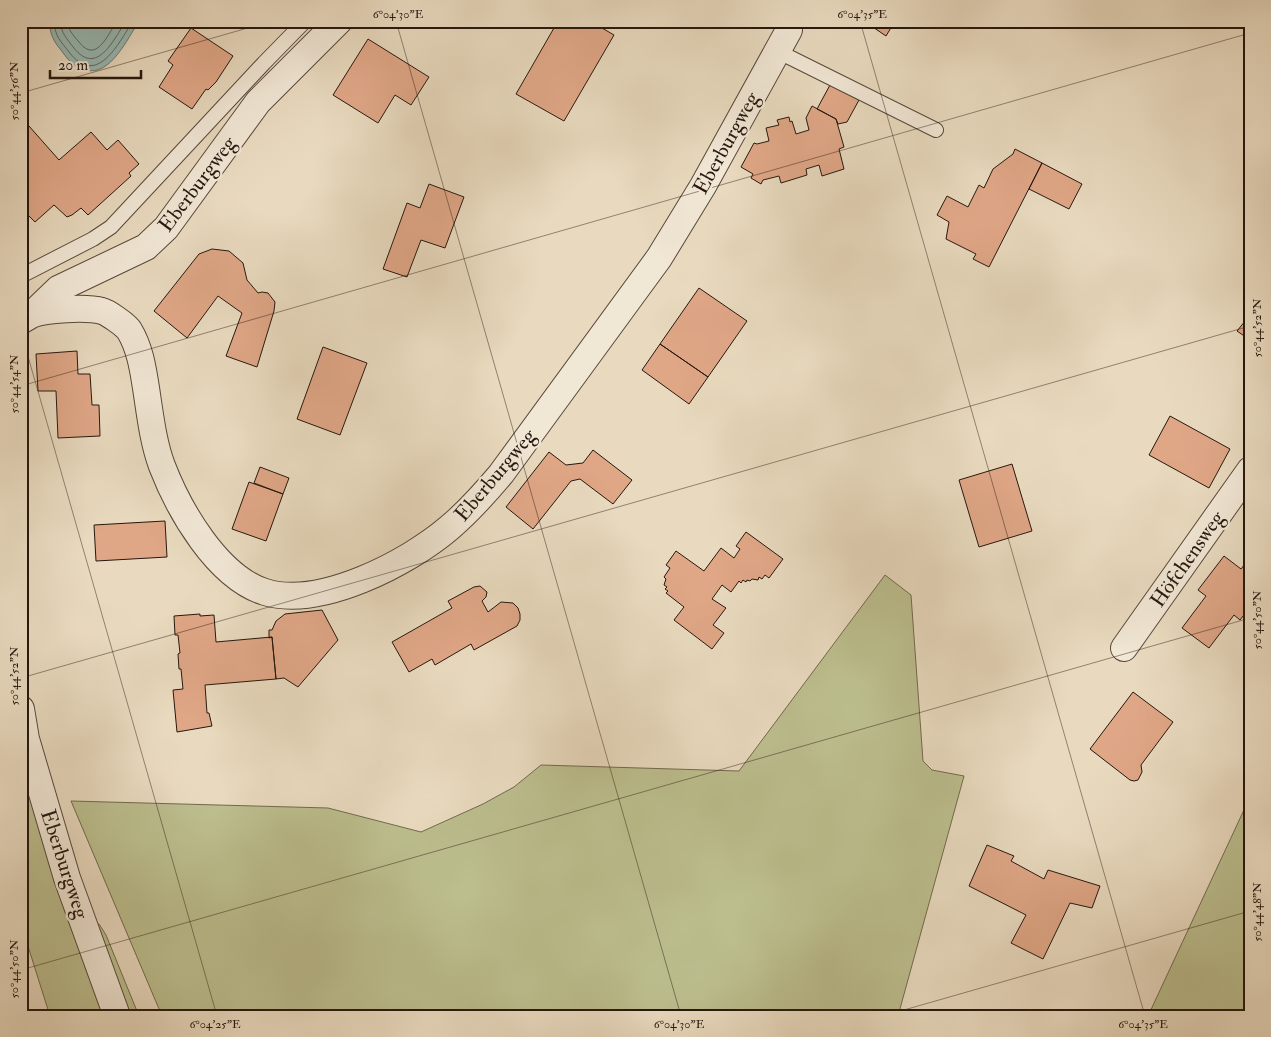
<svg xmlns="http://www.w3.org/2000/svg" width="1271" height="1037" font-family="'IM FELL Double Pica',serif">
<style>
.green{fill:#bcbe8e;stroke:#716a4e}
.water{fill:#97bab5;stroke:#6a7973}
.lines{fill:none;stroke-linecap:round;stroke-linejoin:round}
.shore{stroke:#5e6862;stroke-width:1}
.building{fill:#e0a787;stroke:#26170f}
.lane-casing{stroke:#57483b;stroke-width:16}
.street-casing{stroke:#57483b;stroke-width:28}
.lane{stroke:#f1e7d5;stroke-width:14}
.street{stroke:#f1e7d5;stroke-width:26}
.ticks{fill:none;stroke:#26170f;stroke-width:1;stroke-opacity:0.45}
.labels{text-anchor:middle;stroke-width:4.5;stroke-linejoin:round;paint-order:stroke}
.street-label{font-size:21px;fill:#26170f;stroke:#f1e7d5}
.neatline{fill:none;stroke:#26170f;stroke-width:2}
.ticks-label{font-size:12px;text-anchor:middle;fill:#26170f}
</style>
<rect width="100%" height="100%" fill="#e9dabf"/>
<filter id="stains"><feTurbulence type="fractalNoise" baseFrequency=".004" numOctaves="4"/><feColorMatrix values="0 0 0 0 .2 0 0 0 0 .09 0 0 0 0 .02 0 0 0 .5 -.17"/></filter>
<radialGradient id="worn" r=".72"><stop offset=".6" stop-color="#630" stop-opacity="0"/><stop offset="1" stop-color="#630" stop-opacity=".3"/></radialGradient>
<path class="green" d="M 885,575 L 911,595 L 923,761 L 932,770 L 964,776 L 898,1016 L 162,1016 L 71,801 L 328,808 L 421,832 L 483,804 L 514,787 L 541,765 L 739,771 Z
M 21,770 L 75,929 L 99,924 L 106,935 L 139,1016 L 50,1016 L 21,924 Z
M 1250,797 L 1250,1016 L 1148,1016 Z"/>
<path class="water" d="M 49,21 L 139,21 C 128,38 110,77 86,70 C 77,67 73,65 67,58 C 56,43 51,41 49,21 Z"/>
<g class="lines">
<path class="shore" d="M 54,21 C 55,37 60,40 69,52 C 97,88 118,44 133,21
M 60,21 C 61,33 67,39 74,48 C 97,77 114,39 126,21
M 67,21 C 68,30 73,35 79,42 C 96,64 107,36 117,21"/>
</g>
<path class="building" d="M 558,21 L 590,21 L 614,35 L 564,121 L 516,94 Z
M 864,21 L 895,21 L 886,36 Z
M 191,28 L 233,56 L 216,82 L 208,90 L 206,89 L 192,109 L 159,87 L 173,65 L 168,61 Z
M 368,39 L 429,77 L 411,105 L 395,95 L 378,123 L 333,95 Z
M 830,85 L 859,100 L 847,122 L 838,124 L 836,119 L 817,109 Z
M 812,106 L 836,119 L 844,147 L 839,149 L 844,169 L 822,176 L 819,165 L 806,169 L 807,175 L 781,183 L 779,176 L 763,180 L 761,184 L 751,178 L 753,174 L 741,167 L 754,143 L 757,144 L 769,141 L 766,128 L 779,125 L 777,120 L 789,117 L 790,122 L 792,121 L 796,134 L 809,130 L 806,118 Z
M 21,117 L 59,160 L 91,132 L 107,150 L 118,140 L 139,164 L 129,173 L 131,176 L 88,215 L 81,208 L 72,215 L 67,217 L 54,205 L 35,222 L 28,215 L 21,222 Z
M 1015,149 L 1042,163 L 989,267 L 973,259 L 976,254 L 946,239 L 949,222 L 937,215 L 947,196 L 968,207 L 979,185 L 984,188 L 993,169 L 1013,154 Z
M 1042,163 L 1082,184 L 1069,209 L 1029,189 Z
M 429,184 L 464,197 L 445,248 L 421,240 L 407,277 L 383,269 L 407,203 L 420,208 Z
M 212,249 L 229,251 L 243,263 L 247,280 L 258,293 L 262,292 L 268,293 L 275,302 L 274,311 L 257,367 L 226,356 L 242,313 L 218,296 L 187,338 L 154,311 L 199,254 Z
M 699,288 L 747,321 L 708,377 L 660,344 Z
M 1250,315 L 1250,340 L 1237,331 Z
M 660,344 L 708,377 L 689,404 L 642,370 Z
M 323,347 L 367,363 L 340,435 L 297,419 Z
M 77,351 L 78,374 L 90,374 L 92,405 L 99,405 L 100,436 L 58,438 L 56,391 L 38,391 L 36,354 Z
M 1170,416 L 1230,449 L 1209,488 L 1149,455 Z
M 593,450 L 632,480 L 613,504 L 580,479 L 571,481 L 533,529 L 506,507 L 549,452 L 566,465 L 583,463 Z
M 1012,464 L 1032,531 L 979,547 L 959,480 Z
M 260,467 L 289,478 L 283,494 L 254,483 Z
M 249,482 L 283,494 L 266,541 L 232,529 Z
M 165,521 L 167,557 L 96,561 L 94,525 Z
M 746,532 L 783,559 L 769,578 L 765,575 L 762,579 L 759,577 L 758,580 L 752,579 L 750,581 L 747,580 L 746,582 L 743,580 L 741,583 L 739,581 L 731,592 L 722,585 L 712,599 L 726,608 L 713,625 L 724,633 L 712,649 L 674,620 L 684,607 L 666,593 L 668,591 L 665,589 L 667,587 L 664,585 L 666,579 L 664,577 L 670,568 L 666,565 L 676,551 L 704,571 L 721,548 L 734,558 L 740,549 L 736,546 Z
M 1224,556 L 1241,569 L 1250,557 L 1250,600 L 1248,603 L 1250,604 L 1250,607 L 1240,620 L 1234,615 L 1209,648 L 1182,628 L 1206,596 L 1198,590 Z
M 480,586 L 487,592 L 486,597 L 482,601 L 488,612 L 501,602 L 513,603 L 518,608 L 520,614 L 520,620 L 517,626 L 474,650 L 471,644 L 435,665 L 432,659 L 409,672 L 392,642 L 452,608 L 448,601 L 474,587 Z
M 322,610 L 338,640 L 298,687 L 284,678 L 276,679 L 272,637 L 269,638 L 269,630 L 272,630 L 276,621 L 285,614 Z
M 200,614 L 200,616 L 214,615 L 216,642 L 272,637 L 276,679 L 205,685 L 207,713 L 209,713 L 212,726 L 177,732 L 173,690 L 183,689 L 181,669 L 179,669 L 178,654 L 180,653 L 178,635 L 175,635 L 174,616 Z
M 1133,692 L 1173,722 L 1141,765 L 1142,772 L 1138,780 L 1134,781 L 1130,780 L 1090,749 Z
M 987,845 L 1014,856 L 1011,861 L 1044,879 L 1048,870 L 1100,886 L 1092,908 L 1070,903 L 1043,959 L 1011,943 L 1026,915 L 969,886 Z"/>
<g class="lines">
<g class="lane-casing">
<path id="lane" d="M 777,51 L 936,130
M 21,276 L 93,239 L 111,227 L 264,63 L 305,21"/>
</g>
<g class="street-casing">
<path id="street" d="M 31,315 L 58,289 L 146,247 L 166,228 L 258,102 L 339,21
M 21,321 C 24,319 28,317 31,315 C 45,309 87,307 102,311 C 107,312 127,326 129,330 C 140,348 143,369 146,388 C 150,414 153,442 162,466 C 179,510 217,577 265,592 C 320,609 408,563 449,528 C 468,512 485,493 501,474 L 659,258 L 703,186 L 789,30
M 1124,648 L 1250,470
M 21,709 L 26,739 L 67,878 L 117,1016"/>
</g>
<use href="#lane" class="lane"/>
<use href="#street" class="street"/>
</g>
<path class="ticks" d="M 396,21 L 681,1016M 860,21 L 1145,1016M 21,93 L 272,21M 21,332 L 217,1016M 21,386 L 1250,33M 21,678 L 1250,326M 21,970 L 1250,618M 883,1016 L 1250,911"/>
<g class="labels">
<g class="street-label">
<text transform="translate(726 143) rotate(-61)" y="7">Eberburgweg</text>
<text transform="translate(197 184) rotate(-53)" y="7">Eberburgweg</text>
<text transform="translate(495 475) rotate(-50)" y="7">Eberburgweg</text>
<text transform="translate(1187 559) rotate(-55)" y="7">Höfchensweg</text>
<text transform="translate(65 864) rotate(72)" y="7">Eberburgweg</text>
</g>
</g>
<rect width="1271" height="1037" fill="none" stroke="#e9dabf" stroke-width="55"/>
<path d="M50 70v8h91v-8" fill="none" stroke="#26170f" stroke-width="2.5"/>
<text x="58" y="70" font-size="15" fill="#26170f" stroke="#f1e7d5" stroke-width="4" paint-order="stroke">20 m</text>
<rect x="28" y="28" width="1216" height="982" class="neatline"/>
<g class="ticks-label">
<text x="398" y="18">6°04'30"E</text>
<text x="862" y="18">6°04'35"E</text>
<text transform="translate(14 91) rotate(-90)" y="4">50°44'56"N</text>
<text transform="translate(1257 328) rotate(-90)" y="4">50°44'52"N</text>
<text transform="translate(14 384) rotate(-90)" y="4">50°44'54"N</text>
<text transform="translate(1257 620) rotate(-90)" y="4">50°44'50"N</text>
<text transform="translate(14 676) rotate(-90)" y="4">50°44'52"N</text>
<text transform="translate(1257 912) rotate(-90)" y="4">50°44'48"N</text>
<text transform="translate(14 969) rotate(-90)" y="4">50°44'50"N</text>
<text x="215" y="1028">6°04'25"E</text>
<text x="679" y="1028">6°04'30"E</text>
<text x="1143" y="1028">6°04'35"E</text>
</g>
<rect width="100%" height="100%" filter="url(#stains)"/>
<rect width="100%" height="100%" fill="url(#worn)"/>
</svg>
